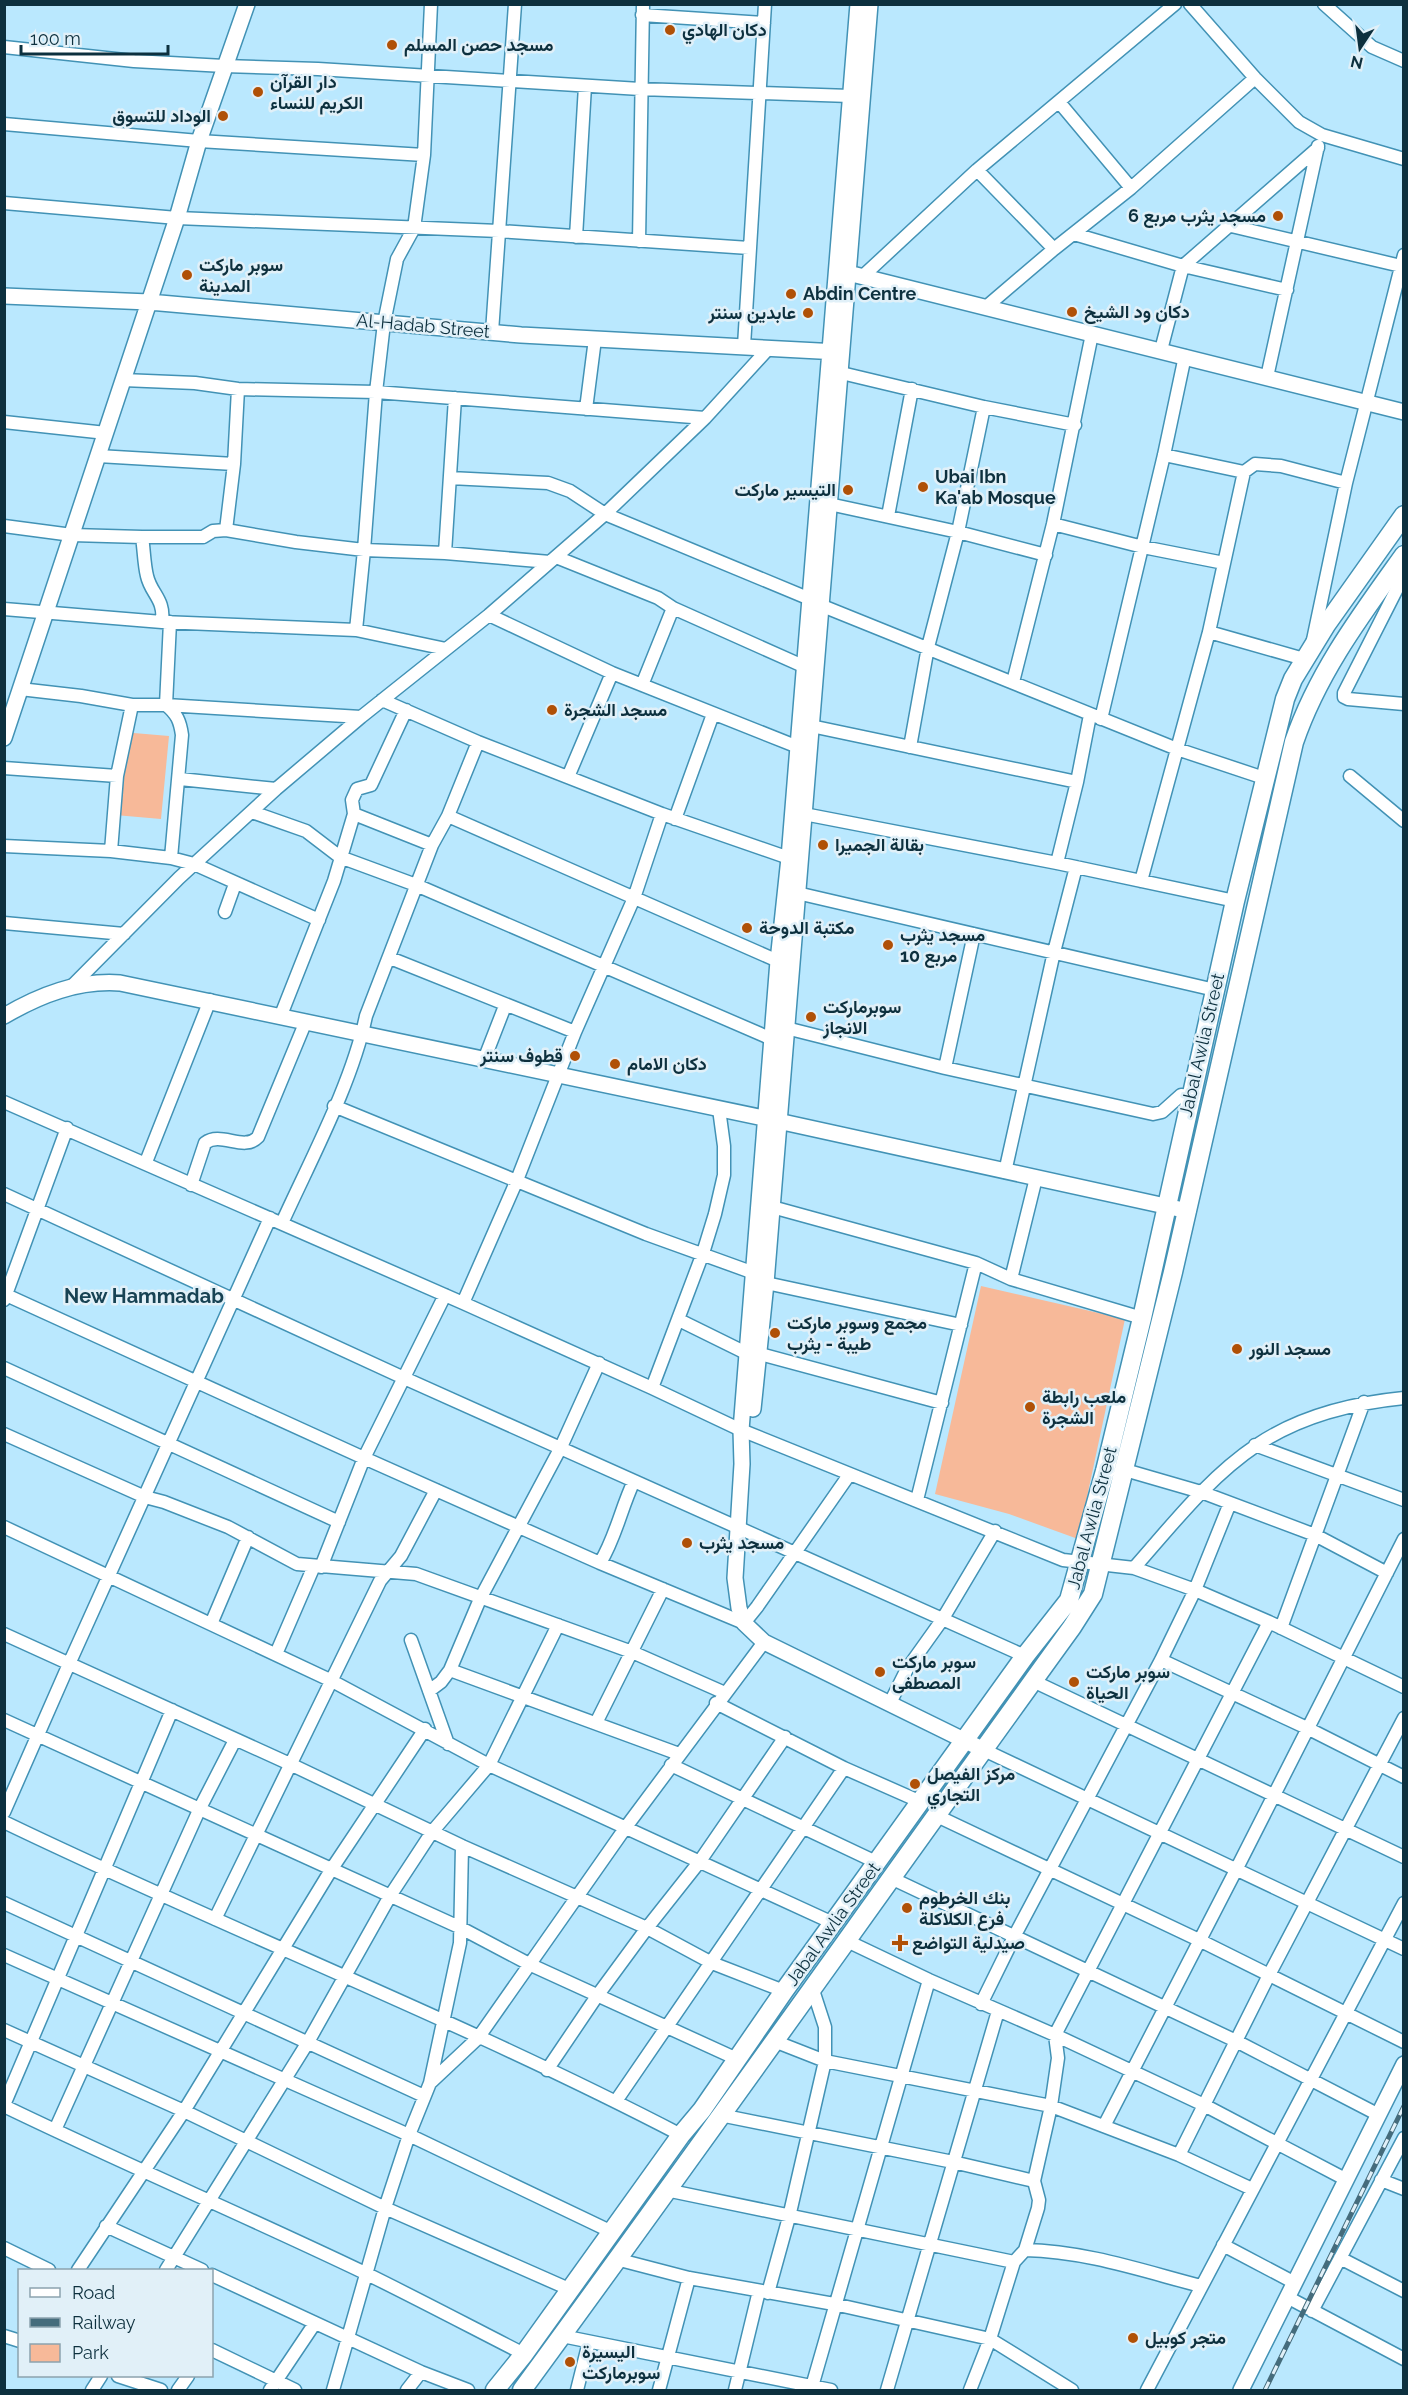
<svg xmlns="http://www.w3.org/2000/svg" width="1408" height="2395" font-family="Raleway,Vazirmatn,sans-serif">
<style>
.green{fill:#f7b999}
.lines{fill:none;stroke-linecap:round;stroke-linejoin:round}
.minor-casing{stroke:#4292b5;stroke-width:15}
.tertiary-casing{stroke:#4292b5;stroke-width:18}
.primary-casing{stroke:#4292b5;stroke-width:21}
.minor{stroke:#fff;stroke-width:12}
.tertiary{stroke:#fff;stroke-width:15}
.primary{stroke:#fff;stroke-width:18}
.rail-casing{stroke:#456c7c;stroke-width:5}
.rail{stroke:#e1f0f8;stroke-width:3;stroke-dasharray:9;stroke-linecap:butt}
.poi-dot{fill:#b05006;stroke:#e1f0f8;stroke-width:2}
.labels{text-anchor:middle;stroke-width:5;stroke-linejoin:round;paint-order:stroke}
.poi-label{font-size:18px;font-weight:bold;fill:#0d303e;stroke:#e1f0f8;text-anchor:start}
.street-label{font-size:18px;fill:#0d303e;stroke:#e1f0f8}
.neighbourhood-label{font-size:20px;font-weight:bold;fill:#174253;stroke:#e1f0f8}
</style>
<rect width="100%" height="100%" fill="#bae8fe"/>
<path class="green" d="M 122,732 L 169,736 L 161,819 L 115,815 Z
M 981,1286 L 1125,1319 L 1078,1539 L 1009,1514 L 935,1494 Z"/>
<g class="lines">
<g class="minor-casing">
<path id="minor" d="M 1190,4 L 1255,78 L 1299,122 L 1322,135 L 1404,159
M 1324,4 L 1372,47 L 1404,61
M 642,15 L 764,23
M 4,47 L 134,61 L 224,66 L 318,69 L 640,89 L 850,96
M 1059,102 L 1131,188
M 4,124 L 199,141 L 424,155
M 977,170 L 1054,249
M 4,203 L 177,218 L 499,231 L 749,248
M 1227,225 L 1401,266
M 1074,234 L 1183,266 L 1287,290
M 576,237 L 585,86
M 639,241 L 643,4
M 863,276 L 977,170 L 1175,4
M 986,307 L 1054,249 L 1131,188 L 1255,78
M 492,332 L 515,4
M 744,346 L 765,4
M 1161,350 L 1183,266 L 1318,148
M 833,371 L 984,407 L 1075,425
M 1267,377 L 1318,146
M 123,380 L 195,383 L 238,389 L 376,392 L 705,418
M 586,409 L 595,339
M 4,422 L 106,433
M 1164,455 L 1244,472
M 98,456 L 234,464
M 450,478 L 548,483 L 570,491 L 605,514 L 810,599
M 829,504 L 958,532 L 1046,555
M 888,516 L 912,389
M 1053,524 L 1143,547 L 1224,563
M 4,526 L 72,535 L 142,537 L 203,537 L 213,531 L 226,530 L 296,542 L 364,550 L 445,553 L 550,562
M 226,530 L 234,464 L 238,389
M 142,537 C 144,550 144,564 147,576 C 151,594 165,599 162,622
M 445,553 L 455,398
M 556,557 L 658,598 L 673,608 L 803,666
M 1404,575 L 1344,693 L 1344,697 L 1348,699 L 1404,704
M 820,605 L 1177,749 L 1264,778
M 4,609 L 162,622 L 356,630 L 446,649
M 489,615 L 612,673 L 798,747
M 170,622 L 166,705 C 177,714 180,721 182,735 L 171,858
M 356,630 L 364,550 L 376,392 L 384,323 L 397,259 L 414,228 L 424,155 L 431,4
M 1209,632 L 1304,659
M 1313,640 L 1346,483 L 1404,255
M 1013,682 L 1053,524 L 1092,334
M 642,685 L 673,608
M 20,689 L 81,696 L 132,705 L 166,705 L 361,717
M 382,700 L 478,742 L 662,814 L 789,858
M 1101,719 L 1164,455 L 1185,356
M 811,726 L 1077,782
M 910,747 L 928,647 L 958,532 L 984,407
M 4,768 L 117,776
M 1350,776 L 1404,821
M 568,777 L 612,673
M 180,779 L 276,789
M 252,812 L 306,831 L 340,857 L 416,885 L 772,1039
M 354,814 L 432,845
M 804,814 L 1057,863 L 1235,901
M 448,816 L 778,961
M 675,819 L 713,714
M 4,846 L 111,851 L 171,858 L 194,864 L 319,920
M 111,851 L 117,776 L 132,705
M 1057,863 L 1077,782 L 1090,715
M 1141,881 L 1209,632 L 1244,472 L 1255,464 L 1281,466 L 1346,483
M 797,893 L 1215,990
M 225,912 L 235,884
M 4,923 L 124,934
M 390,958 L 575,1032
M 71,987 L 179,878 L 276,789 L 361,717 L 489,615 L 605,514 L 705,418 L 769,348
M 281,1015 L 334,881 L 354,814 L 352,800 L 357,789 L 371,785 L 406,710
M 786,1028 L 945,1068 L 1153,1114 L 1162,1112 L 1181,1095 L 1191,1096
M 484,1060 L 505,1006
M 945,1068 L 974,934
M 4,1102 L 463,1303 L 652,1388 L 741,1430 L 1063,1560 L 1134,1568 L 1195,1590 L 1269,1622 L 1404,1687
M 334,1106 L 646,1234 L 754,1273
M 146,1162 L 210,1000
M 1005,1172 L 1054,952 L 1076,867
M 191,1185 L 205,1143 C 221,1131 244,1152 258,1137 L 306,1021
M 4,1194 L 404,1378 L 1025,1656
M 772,1207 L 976,1263 L 1011,1279 L 1142,1318
M 282,1223 C 311,1159 352,1083 366,1016 L 432,845 L 448,816 L 478,742
M 1011,1279 L 1036,1178
M 766,1283 L 961,1325
M 4,1294 L 364,1458 L 600,1563 L 744,1623 L 757,1607 L 849,1475
M 4,1300 L 67,1128
M 463,1303 L 517,1180 L 575,1032 L 634,898 L 662,814
M 679,1320 L 748,1354
M 760,1354 L 942,1403
M 4,1368 L 339,1522
M 652,1388 L 703,1253 L 715,1214 L 724,1175 L 724,1146 L 719,1109
M 4,1434 L 145,1497 L 164,1502 L 228,1527 L 297,1564 L 416,1574 L 632,1652 L 725,1693
M 1255,1445 L 1404,1500
M 1125,1470 L 1201,1492 L 1315,1535 L 1387,1573
M 917,1500 L 976,1263
M 4,1527 L 332,1681 L 489,1765 L 833,1923
M 600,1563 C 616,1537 621,1508 634,1481
M 321,1567 L 364,1458 L 445,1295
M 1134,1568 C 1172,1525 1209,1477 1257,1445 C 1300,1416 1353,1403 1404,1398
M 211,1624 L 248,1537
M 1281,1628 L 1364,1402
M 4,1634 L 290,1764 L 462,1846 L 647,1928 L 712,1963 L 784,1991
M 411,1640 L 448,1744
M 276,1654 L 314,1566
M 1161,1660 L 1307,1728 L 1404,1777
M 450,1670 L 679,1754
M 1033,1681 L 1404,1857
M 429,1691 L 441,1682 L 450,1670 L 480,1599 L 561,1447 L 599,1363
M 716,1703 L 844,1768 L 921,1802
M 890,1703 L 907,1669 L 942,1620 L 995,1531
M 4,1720 L 459,1927 L 531,1965 L 737,2059
M 596,1723 L 663,1589
M 984,1750 L 1404,1949
M 671,1765 L 878,1863
M 4,1812 L 69,1664 L 270,1218
M 937,1816 L 1199,1940 L 1404,2042
M 4,1822 C 228,1930 460,2020 681,2135
M 893,1879 L 1236,2041 L 1379,2115
M 4,1903 L 424,2096
M 215,1919 L 380,1581 L 401,1556 L 436,1490
M 847,1941 L 929,1980 L 1055,2035 L 1204,2105 L 1347,2180
M 4,1955 L 409,2135 L 612,2232
M 981,2004 L 1015,1935 L 1161,1660 L 1195,1590 L 1230,1503
M 4,2030 L 184,2111 L 385,2208 L 569,2289
M 774,2041 L 825,2061 L 1051,2106 L 1179,2155 L 1252,2189
M 547,2070 L 597,1996 L 647,1928 L 700,1861 L 785,1737
M 430,2083 L 478,2038 L 626,1827 L 764,1642
M 616,2101 L 844,1768
M 4,2105 L 172,1710
M 4,2106 C 124,2164 246,2216 365,2273 C 418,2299 471,2327 524,2354
M 720,2115 L 953,2162 L 1034,2181
M 1104,2126 L 1236,1870 L 1404,1539
M 55,2130 L 200,1808 L 235,1740
M 1179,2155 L 1269,1975 L 1404,1718
M 1381,2180 L 1404,2189
M 666,2190 L 1014,2262
M 106,2226 L 202,2270
M 1223,2245 L 1295,2283
M 4,2248 L 49,2270
M 1025,2250 C 1085,2251 1143,2271 1201,2286
M 1340,2258 L 1404,2291
M 616,2259 L 689,2278 L 834,2304 L 990,2339 L 1072,2390
M 78,2270 L 184,2111 L 331,1870 L 425,1729
M 166,2270 L 308,2042 L 390,1896 L 432,1832 L 489,1765 L 558,1625
M 212,2275 L 421,2372 L 468,2390
M 768,2293 L 789,2217 L 825,2061 L 825,2027 L 812,1987
M 1287,2297 L 1404,2359
M 1312,2311 L 1404,2138
M 4,2336 L 20,2341
M 562,2336 L 831,2390
M 212,2350 L 295,2390
M 118,2376 L 161,2390
M 92,2390 L 101,2376
M 178,2390 L 188,2376
M 270,2390 L 315,2323
M 333,2390 L 385,2208 L 409,2135 L 430,2083 L 460,1943 L 462,1846
M 407,2390 L 421,2372
M 577,2390 L 589,2342
M 659,2390 L 689,2278
M 735,2390 L 759,2291
M 811,2390 L 929,1980
M 887,2390 L 998,2011
M 970,2390 L 990,2339 L 1014,2262 L 1025,2250 L 1038,2208 L 1039,2200 L 1034,2181 L 1051,2106 L 1058,2058 L 1055,2035 L 1269,1622
M 1147,2390 L 1404,1903"/>
</g>
<g class="tertiary-casing">
<path id="tertiary" d="M 858,4 L 789,858 L 778,961 L 741,1430 L 742,1464 L 735,1578 L 739,1608 L 744,1623 L 764,1642 L 984,1750
M 840,271 L 1404,412
M 4,296 L 149,302 L 521,335 L 838,352
M 4,738 L 177,218 L 199,141 L 247,4
M 4,1016 C 40,995 78,980 120,983 L 778,1121 L 1188,1211
M 753,1409 L 766,1283 L 870,4
M 1241,2390 L 1404,2064"/>
</g>
<g class="primary-casing">
<path id="primary" d="M 495,2390 L 524,2354 L 681,2135 L 702,2110 L 784,1991 L 1025,1656 L 1069,1600 L 1105,1471 L 1142,1318 L 1235,901 L 1285,699 L 1293,679 L 1326,625 L 1404,515
M 522,2390 C 707,2138 888,1881 1072,1627 L 1093,1594 L 1173,1272 L 1294,742 C 1318,672 1361,615 1404,555"/>
</g>
<use href="#minor" class="minor"/>
<use href="#tertiary" class="tertiary"/>
<use href="#primary" class="primary"/>
<g class="rail-casing">
<path id="rail" d="M 1265,2390 L 1404,2106"/>
</g>
<use href="#rail" class="rail"/>
</g>
<g class="poi-dot">
<circle cx="670" cy="30" r="6"/>
<circle cx="392" cy="45" r="6"/>
<circle cx="258" cy="92" r="6"/>
<circle cx="223" cy="116" r="6"/>
<circle cx="1278" cy="216" r="6"/>
<circle cx="187" cy="275" r="6"/>
<circle cx="791" cy="294" r="6"/>
<circle cx="1072" cy="312" r="6"/>
<circle cx="808" cy="313" r="6"/>
<circle cx="923" cy="487" r="6"/>
<circle cx="848" cy="490" r="6"/>
<circle cx="552" cy="710" r="6"/>
<circle cx="823" cy="845" r="6"/>
<circle cx="747" cy="928" r="6"/>
<circle cx="888" cy="945" r="6"/>
<circle cx="811" cy="1017" r="6"/>
<circle cx="575" cy="1056" r="6"/>
<circle cx="615" cy="1064" r="6"/>
<circle cx="775" cy="1333" r="6"/>
<circle cx="1237" cy="1349" r="6"/>
<circle cx="1030" cy="1407" r="6"/>
<circle cx="687" cy="1543" r="6"/>
<circle cx="880" cy="1672" r="6"/>
<circle cx="1074" cy="1682" r="6"/>
<circle cx="915" cy="1784" r="6"/>
<circle cx="907" cy="1908" r="6"/>
<path d="M897 1934h6v6h6v6h-6v6h-6v-6h-6v-6h6z"/>
<circle cx="1133" cy="2338" r="6"/>
<circle cx="570" cy="2362" r="6"/>
</g>
<g class="labels">
<g class="poi-label">
<text x="682" y="36">دكان الهادي</text>
<text x="404" y="51">مسجد حصن المسلم</text>
<text x="270" y="88">دار القرآن<tspan x="270" dy="21">الكريم للنساء</tspan></text>
<text x="211" y="122" text-anchor="end">الوداد للتسوق</text>
<text x="1266" y="222" text-anchor="end">مسجد يثرب مربع 6</text>
<text x="199" y="271">سوبر ماركت<tspan x="199" dy="21">المدينة</tspan></text>
<text x="803" y="300">Abdin Centre</text>
<text x="1084" y="318">دكان ود الشيخ</text>
<text x="796" y="319" text-anchor="end">عابدين سنتر</text>
<text x="935" y="483">Ubai Ibn<tspan x="935" dy="21">Ka'ab Mosque</tspan></text>
<text x="836" y="496" text-anchor="end">التيسير ماركت</text>
<text x="564" y="716">مسجد الشجرة</text>
<text x="835" y="851">بقالة الجميرا</text>
<text x="759" y="934">مكتبة الدوحة</text>
<text x="900" y="941">مسجد يثرب<tspan x="900" dy="21">مربع 10</tspan></text>
<text x="823" y="1013">سوبرماركت<tspan x="823" dy="21">الانجاز</tspan></text>
<text x="563" y="1062" text-anchor="end">قطوف سنتر</text>
<text x="627" y="1070">دكان الامام</text>
<text x="787" y="1329">مجمع وسوبر ماركت<tspan x="787" dy="21">طيبة - يثرب</tspan></text>
<text x="1249" y="1355">مسجد النور</text>
<text x="1042" y="1403">ملعب رابطة<tspan x="1042" dy="21">الشجرة</tspan></text>
<text x="699" y="1549">مسجد يثرب</text>
<text x="892" y="1668">سوبر ماركت<tspan x="892" dy="21">المصطفى</tspan></text>
<text x="1086" y="1678">سوبر ماركت<tspan x="1086" dy="21">الحياة</tspan></text>
<text x="927" y="1780">مركز الفيصل<tspan x="927" dy="21">التجاري</tspan></text>
<text x="919" y="1904">بنك الخرطوم<tspan x="919" dy="21">فرع الكلاكلة</tspan></text>
<text x="912" y="1949">صيدلية التواضع</text>
<text x="1145" y="2344">متجر كوبيل</text>
<text x="582" y="2358">اليسيرة<tspan x="582" dy="21">سوبرماركت</tspan></text>
</g>
<g class="street-label">
<text transform="translate(423 326) rotate(5)" y="6">Al-Hadab Street</text>
<text transform="translate(1202 1045) rotate(-77)" y="6">Jabal Awlia Street</text>
<text transform="translate(1092 1518) rotate(-75)" y="6">Jabal Awlia Street</text>
<text transform="translate(833 1924) rotate(-54)" y="6">Jabal Awlia Street</text>
</g>
<g class="neighbourhood-label">
<text x="144" y="1303">New Hammadab</text>
</g>
</g>
<rect width="1408" height="2395" fill="none" stroke="#0d303e" stroke-width="12"/>
<rect x="18" y="2269" width="195" height="108" fill="#e1f0f8" stroke="#8ca3ae" stroke-width="1.5"/>
<rect x="30" y="2288" width="30" height="9" fill="#ffffff" stroke="#8ca3ae" stroke-width="1.5"/>
<text x="72" y="2299" font-size="18" fill="#0d303e">Road</text>
<rect x="30" y="2318" width="30" height="9" fill="#456c7c" stroke="#8ca3ae" stroke-width="1.5"/>
<text x="72" y="2329" font-size="18" fill="#0d303e">Railway</text>
<rect x="30" y="2344" width="30" height="18" fill="#f7b999" stroke="#8ca3ae" stroke-width="1.5"/>
<text x="72" y="2359" font-size="18" fill="#0d303e">Park</text>
<g transform="translate(1360 48) rotate(193)" stroke="#e1f0f8" stroke-width="4.5" paint-order="stroke">
<path d="M0-4.5L10 22L0 15L-10 22Z" fill="#0d303e"/>
<text y="-9" font-size="16" font-weight="bold" text-anchor="middle" fill="#0d303e">N</text>
</g>
<path d="M21 45v9h147v-9" fill="none" stroke="#0d303e" stroke-width="3"/>
<text x="30" y="45" font-size="18" fill="#0d303e" stroke="#e1f0f8" stroke-width="4.5" paint-order="stroke">100 m</text>
</svg>
